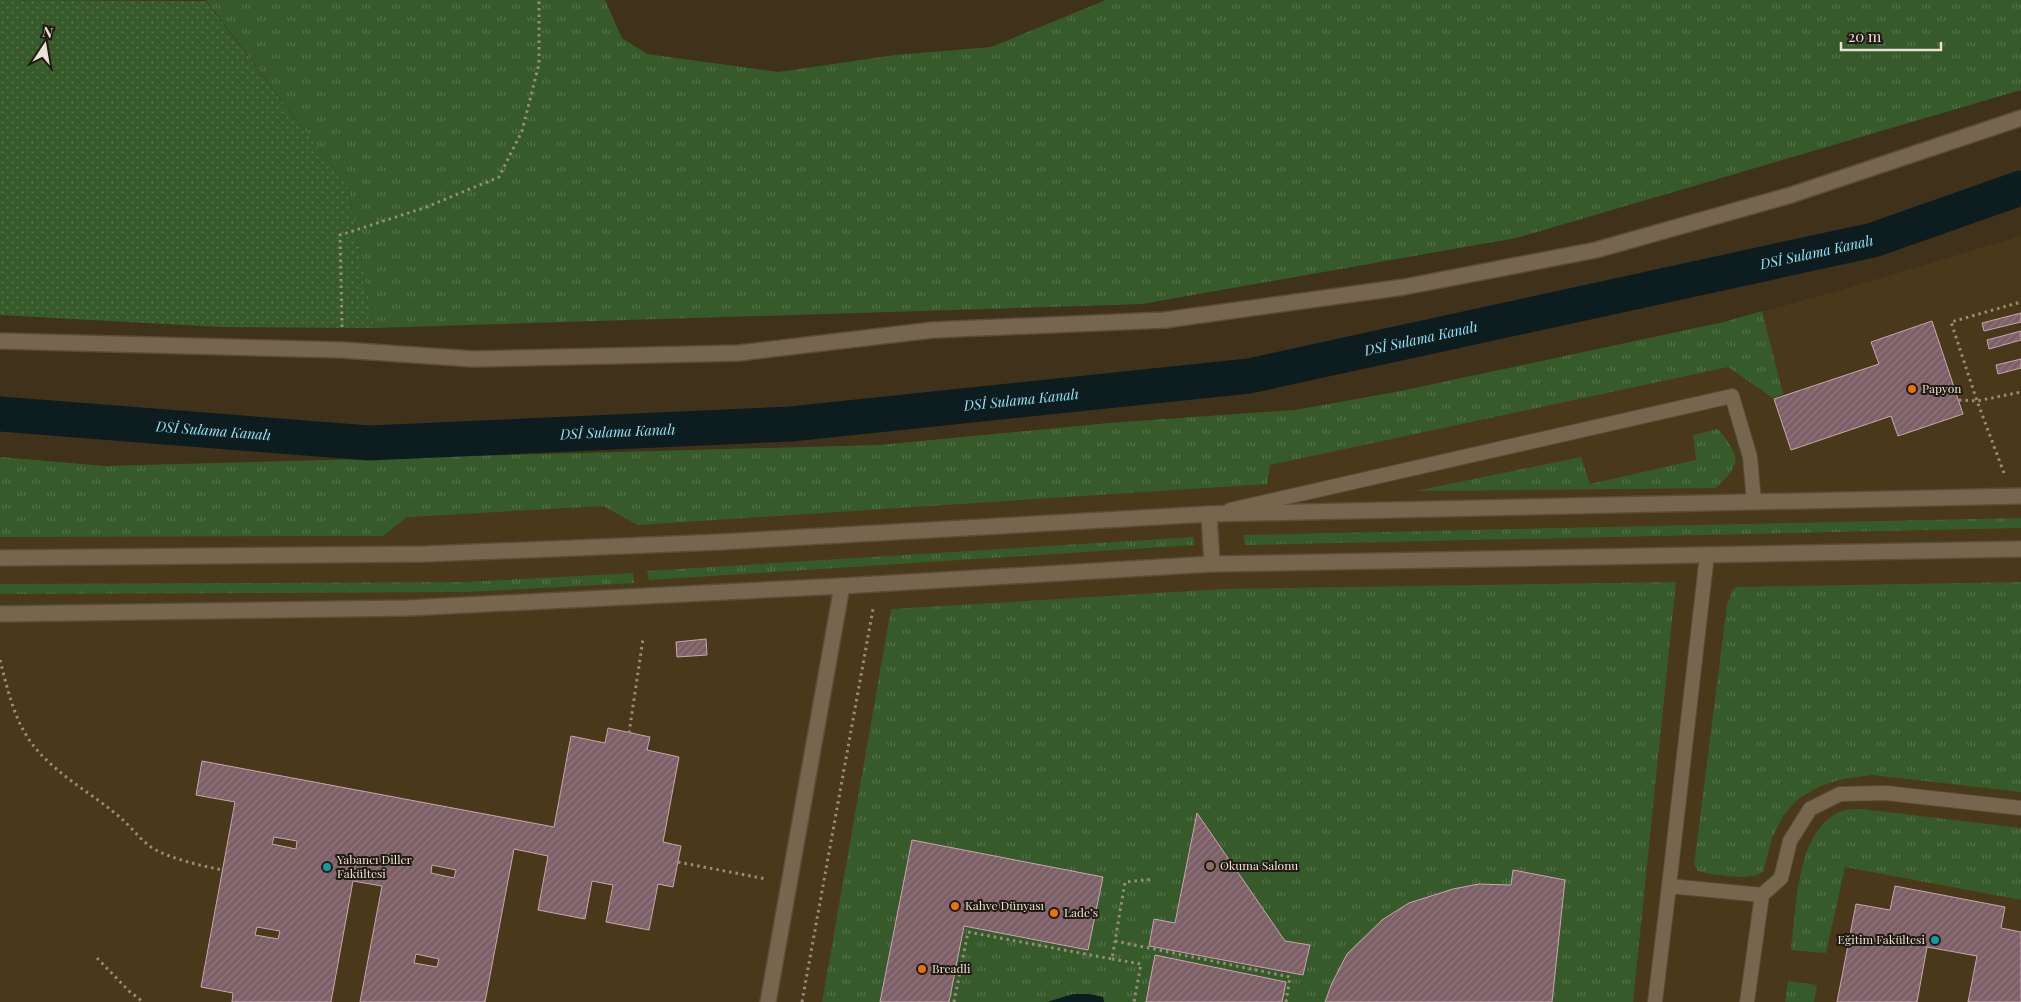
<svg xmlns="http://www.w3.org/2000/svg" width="2021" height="1002" font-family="'Playfair Display',serif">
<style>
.built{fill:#4a381a}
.grass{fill:url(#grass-tufts)}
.park{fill:url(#park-dots)}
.water{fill:#0d1c1f}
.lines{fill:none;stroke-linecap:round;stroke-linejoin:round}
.canal{stroke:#0d1c1f;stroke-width:35}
.building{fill:url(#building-hatch);stroke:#c9a7b1;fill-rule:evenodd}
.lane-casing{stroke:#594d3a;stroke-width:16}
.street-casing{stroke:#594d3a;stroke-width:18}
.secondary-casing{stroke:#594d3a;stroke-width:18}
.path{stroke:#988c7b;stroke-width:3;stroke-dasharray:2.5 4;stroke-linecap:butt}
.lane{stroke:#76664e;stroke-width:14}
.street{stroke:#76664e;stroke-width:15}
.secondary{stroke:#76664e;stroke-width:15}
.food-dot{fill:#e8710a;stroke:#211a11;stroke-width:2}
.education-dot{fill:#8d6e63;stroke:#211a11;stroke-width:2}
.culture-dot{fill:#0f9aa8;stroke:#211a11;stroke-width:2}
.labels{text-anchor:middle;stroke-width:4;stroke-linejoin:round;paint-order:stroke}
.poi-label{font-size:12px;fill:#ebe2d5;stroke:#211a11;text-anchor:start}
.water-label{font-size:14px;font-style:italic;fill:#92e1f5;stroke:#211a11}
</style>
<defs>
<pattern id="grass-tufts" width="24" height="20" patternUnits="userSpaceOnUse" patternTransform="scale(1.25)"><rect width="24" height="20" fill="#375a2b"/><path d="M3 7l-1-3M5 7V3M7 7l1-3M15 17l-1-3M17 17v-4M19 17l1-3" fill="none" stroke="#547149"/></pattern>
<pattern id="park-dots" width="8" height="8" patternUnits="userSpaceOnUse" patternTransform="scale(1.25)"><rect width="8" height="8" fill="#375a2b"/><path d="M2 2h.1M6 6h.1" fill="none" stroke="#547149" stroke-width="1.8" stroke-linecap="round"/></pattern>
<pattern id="building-hatch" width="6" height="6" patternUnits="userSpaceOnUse" patternTransform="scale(1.25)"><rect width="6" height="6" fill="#7d5f68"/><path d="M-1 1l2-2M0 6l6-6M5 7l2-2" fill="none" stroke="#90767d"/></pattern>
</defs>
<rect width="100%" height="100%" fill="#40311b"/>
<path class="built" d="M 2021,236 L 2021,1002 L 0,1002 L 0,457 L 105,466 L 879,445 L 1109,423 L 1295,410 L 1396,392 L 1724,322 L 1844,289 Z"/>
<path class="grass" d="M 605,0 L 622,38 L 647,54 L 778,72 L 895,55 L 991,47 L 1106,0 L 2021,0 L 2021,90 L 1516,238 L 1142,304 L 374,328 L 348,188 L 206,0 Z
M 1762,311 L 1783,394 L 1773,398 L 1728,367 L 1270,465 L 1267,484 L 638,525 L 603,506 L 407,517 L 383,536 L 0,537 L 0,457 L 105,466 L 879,445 L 1109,423 L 1295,410 L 1396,392 L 1724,322 Z
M 1718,429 C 1740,457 1743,462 1716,488 L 1415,491 L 1581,457 L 1590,484 L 1696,460 L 1693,435 Z
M 2021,518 L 2021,528 L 1245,545 L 1243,535 Z
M 1194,537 L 1194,545 L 649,580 L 647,571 Z
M 633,573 L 634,583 L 467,592 L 0,594 L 0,584 L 467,582 Z
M 1676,582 L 1633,1002 L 822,1002 L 891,609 L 1225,589 Z
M 2021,582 L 2021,792 L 1872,775 L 1843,779 L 1820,786 L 1798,799 L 1783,816 L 1772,838 L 1763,872 C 1750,881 1713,875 1698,871 L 1694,865 L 1727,605 L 1733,589 L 1738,587 Z
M 1862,809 L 2021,828 L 2021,900 L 1845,867 L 1826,953 L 1791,950 C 1797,908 1795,829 1842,811 C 1848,809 1856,809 1862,809 Z
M 1788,981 L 1817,985 L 1814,1002 L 1785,1002 Z"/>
<path class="park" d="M 0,0 L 206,1 L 348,188 L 374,328 L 220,327 L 0,315 Z"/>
<path class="water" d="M 1073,994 L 1089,994 L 1103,997 L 1104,1002 L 1047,1002 Z"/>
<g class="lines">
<path class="canal" id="s1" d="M 0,414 L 369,443 L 791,424 L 1249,376 L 1873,240 L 2021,188"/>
</g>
<path class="building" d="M 2021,313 L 2021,322 L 1984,331 L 1982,323 Z
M 1932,321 L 1963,414 L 1898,436 L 1891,416 L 1791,450 L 1774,399 L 1879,364 L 1871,342 Z
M 2021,331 L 2021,340 L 1989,349 L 1987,340 Z
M 2021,359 L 2021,368 L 1998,374 L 1996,365 Z
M 706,639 L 707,655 L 677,657 L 676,642 Z
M 608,728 L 650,737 L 647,750 L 679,757 L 663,842 L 681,846 L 673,887 L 658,884 L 649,930 L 606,922 L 613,885 L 592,881 L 585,919 L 538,910 L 548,856 L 514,849 L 485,1002 L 360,1002 L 382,886 L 353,881 L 331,1002 L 232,1002 L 233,993 L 201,987 L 235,802 L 196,795 L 202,761 L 554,827 L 571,736 L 605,743 ZM 274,837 L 297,841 L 296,849 L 272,844 ZM 432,865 L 456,870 L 454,878 L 431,873 ZM 257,927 L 280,931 L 278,939 L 255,935 ZM 416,954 L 439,959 L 437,967 L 414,963 Z
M 1197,813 L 1285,941 L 1310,945 L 1303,975 L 1149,946 L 1154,919 L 1175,923 Z
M 912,840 L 1103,877 L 1088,950 L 964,926 L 949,1002 L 880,1002 Z
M 1513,870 L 1565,880 L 1552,1002 L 1325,1002 L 1332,983 L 1347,954 L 1382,920 L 1409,903 L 1453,889 L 1479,884 L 1511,885 Z
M 1895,886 L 2005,907 L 2001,928 L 2021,932 L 2021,1002 L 1968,1002 L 1977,956 L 1927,947 L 1917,1002 L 1837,1002 L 1856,904 L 1890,910 Z
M 1155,955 L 1286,982 L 1282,1002 L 1146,1002 Z"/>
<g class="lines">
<g class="lane-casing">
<path id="lane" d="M 1230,510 L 1732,396 L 1750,457 L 1754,502
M 1669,886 L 1707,555
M 1655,1002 L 1669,886 L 1762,895 L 1781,878 L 1790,841 L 1810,809 L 1840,794 L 1886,793 L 2021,808
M 1747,1002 L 1762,895"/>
</g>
<g class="street-casing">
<path id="street" d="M 0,341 L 342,350 L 473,359 L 739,353 L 933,330 L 1165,320 L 1404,287 L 1596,250 L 1791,195 L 2021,118
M 1209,514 L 1212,564
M 768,1002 L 842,586"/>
</g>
<g class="secondary-casing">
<path id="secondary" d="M 0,558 L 426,554 L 720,542 L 1209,514 L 2021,496
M 0,614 L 408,608 L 842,586 L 1212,564 L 2021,549"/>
</g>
<path class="path" d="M 342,327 L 340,235 L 424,208 L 499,177 L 522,131 L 539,64 L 539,0
M 1959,400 L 1977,401 L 2021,392
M 2004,473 L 1977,401 L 1951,322 L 2021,302
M 0,660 C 7,687 13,715 28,738 C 51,773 93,793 123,820 C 133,829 142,842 154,849 C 175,860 199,865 222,870
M 629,733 L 643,639
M 678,862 L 766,879
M 1115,941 L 1290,977 L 1286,1002
M 97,958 L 129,991 L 143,1002
M 1112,959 L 1141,964 L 1134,1002
M 802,1002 L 873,609
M 954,1002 L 968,932 L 1112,959 L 1125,882 L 1154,879"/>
<use href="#lane" class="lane"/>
<use href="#street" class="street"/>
<use href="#secondary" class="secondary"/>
</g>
<g class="food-dot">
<circle cx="1912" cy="389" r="5"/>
<circle cx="955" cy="906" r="5"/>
<circle cx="1054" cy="913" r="5"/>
<circle cx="922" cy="969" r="5"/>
</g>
<circle class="education-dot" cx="1210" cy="866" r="5"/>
<g class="culture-dot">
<circle cx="327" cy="867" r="5"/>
<circle cx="1935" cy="940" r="5"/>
</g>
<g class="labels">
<g class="poi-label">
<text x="1922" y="393">Papyon</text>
<text x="337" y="864">Yabancı Diller<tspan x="337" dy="14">Fakültesi</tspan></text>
<text x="1220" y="870">Okuma Salonu</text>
<text x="965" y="910">Kahve Dünyası</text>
<text x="1064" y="917">Lade’s</text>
<text x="1925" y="944" text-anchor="end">Eğitim Fakültesi</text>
<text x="932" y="973">Breadli</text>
</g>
<g class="water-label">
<text dy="5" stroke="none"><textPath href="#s1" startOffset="1834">DSİ Sulama Kanalı</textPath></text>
<text dy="5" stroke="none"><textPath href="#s1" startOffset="1429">DSİ Sulama Kanalı</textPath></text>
<text dy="5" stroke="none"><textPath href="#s1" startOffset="1024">DSİ Sulama Kanalı</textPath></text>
<text dy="5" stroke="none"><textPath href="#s1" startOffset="214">DSİ Sulama Kanalı</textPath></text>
<text dy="5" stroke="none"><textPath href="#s1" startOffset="619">DSİ Sulama Kanalı</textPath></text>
</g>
</g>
<g transform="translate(45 45) rotate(12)" stroke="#211a11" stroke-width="4" paint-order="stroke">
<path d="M0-4L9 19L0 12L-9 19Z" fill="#ebe2d5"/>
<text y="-8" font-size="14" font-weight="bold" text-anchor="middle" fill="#ebe2d5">N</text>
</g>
<path d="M1841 42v8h100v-8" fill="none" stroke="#ebe2d5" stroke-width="2.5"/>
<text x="1848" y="42" font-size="15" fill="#ebe2d5" stroke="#211a11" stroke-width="4" paint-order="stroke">20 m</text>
</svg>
